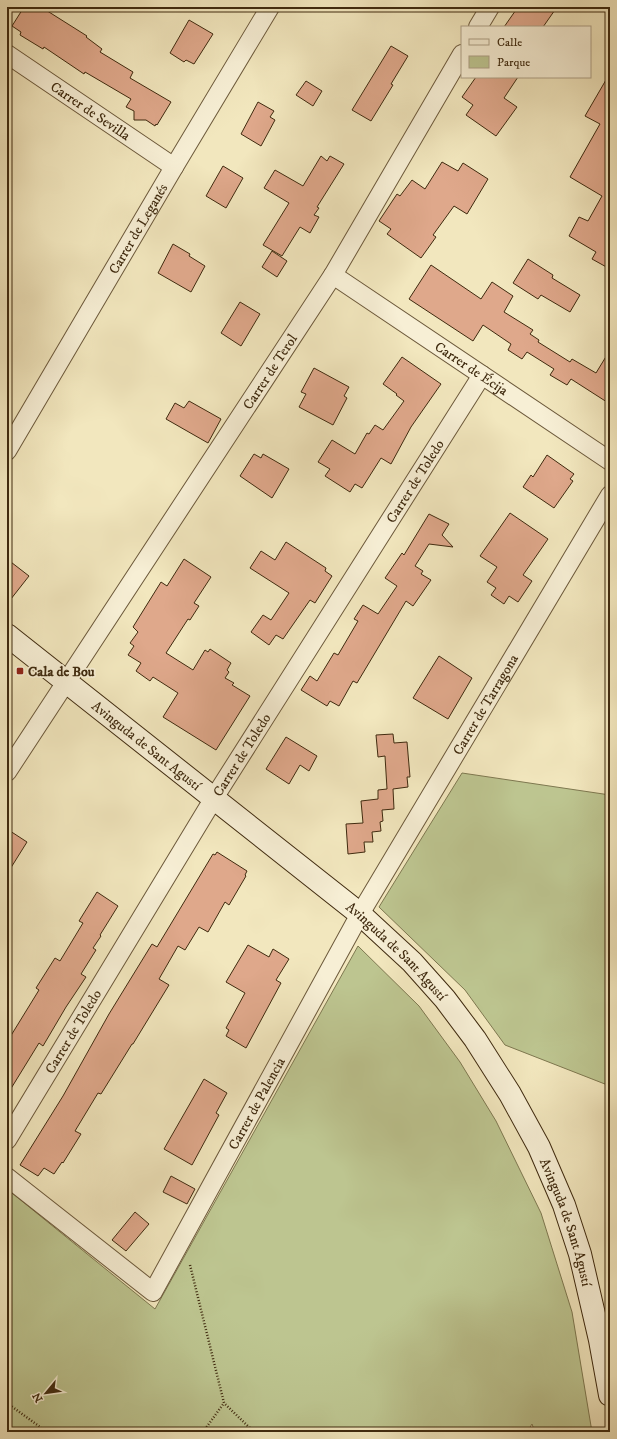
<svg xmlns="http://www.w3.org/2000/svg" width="617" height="1439" font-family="'IM FELL DW Pica',serif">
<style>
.green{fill:#bdc590;stroke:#7e7850}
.building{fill:#dfa88b;stroke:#3f2a0f}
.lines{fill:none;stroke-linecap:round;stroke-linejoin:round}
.street-casing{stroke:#6c593b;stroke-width:20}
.secondary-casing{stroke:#3f2a0f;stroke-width:24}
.path{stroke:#3f2a0f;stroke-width:2.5;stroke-dasharray:1 2;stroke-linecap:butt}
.street{stroke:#f7efd5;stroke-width:18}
.secondary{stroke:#f7efd5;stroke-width:22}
.poi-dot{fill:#8f2418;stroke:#f7efd5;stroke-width:1.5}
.labels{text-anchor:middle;stroke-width:3.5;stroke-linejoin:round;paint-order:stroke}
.street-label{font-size:14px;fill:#3f2a0f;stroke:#f7efd5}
.poi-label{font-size:14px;font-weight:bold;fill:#3f2a0f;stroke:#f7efd5;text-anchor:start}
</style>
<rect width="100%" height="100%" fill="#f2e7be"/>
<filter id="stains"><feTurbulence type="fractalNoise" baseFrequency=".005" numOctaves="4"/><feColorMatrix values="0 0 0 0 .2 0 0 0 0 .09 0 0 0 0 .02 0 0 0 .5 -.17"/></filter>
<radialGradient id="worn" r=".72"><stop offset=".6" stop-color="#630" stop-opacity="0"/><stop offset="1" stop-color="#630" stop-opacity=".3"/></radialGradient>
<path class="green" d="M 462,773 L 610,795 L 610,1086 L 505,1045 L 465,990 L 379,907 Z
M 358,946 L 419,1006 L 460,1062 L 496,1121 L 541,1213 L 572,1312 L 592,1432 L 535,1432 L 532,1424 L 527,1432 L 7,1432 L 7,1189 L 155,1309 Z"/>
<path class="building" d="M 24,7 L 41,7 L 87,36 L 86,37 L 102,49 L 100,52 L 133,72 L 130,78 L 171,102 L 157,125 L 156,124 L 155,126 L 146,120 L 134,120 L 134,111 L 126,107 L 131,99 L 85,72 L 84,74 L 44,47 L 43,49 L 20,35 L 21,32 L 12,26 Z
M 518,7 L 557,7 L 543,27 L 504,27 Z
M 189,20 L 213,34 L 194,64 L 186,60 L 184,62 L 170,53 Z
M 391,46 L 408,56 L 391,84 L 393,85 L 371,121 L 352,110 Z
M 610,73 L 610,269 L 592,259 L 596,252 L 569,236 L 579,217 L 588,221 L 602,196 L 570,177 L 600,124 L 585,116 Z
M 476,77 L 518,77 L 504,98 L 517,107 L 496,136 L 466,115 L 473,105 L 462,97 Z
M 306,81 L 322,91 L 313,106 L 296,95 Z
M 258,102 L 274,111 L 270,117 L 275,120 L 261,146 L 241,134 Z
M 321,156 L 327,161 L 330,156 L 344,164 L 317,207 L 319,208 L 314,215 L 319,217 L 310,233 L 300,227 L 282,256 L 263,245 L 289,203 L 264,188 L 275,170 L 303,186 Z
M 442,162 L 458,171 L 463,163 L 488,179 L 467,214 L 454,206 L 433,235 L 436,237 L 421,258 L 387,234 L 391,229 L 379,221 L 397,194 L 400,196 L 412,180 L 425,189 Z
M 223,166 L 243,178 L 226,208 L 206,196 Z
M 173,244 L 190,254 L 189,256 L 205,266 L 191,292 L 158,273 Z
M 272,251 L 287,261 L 277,277 L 262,267 Z
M 528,259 L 553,275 L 552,278 L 580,295 L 570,312 L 541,295 L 538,299 L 513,283 Z
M 431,265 L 481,299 L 492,282 L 513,296 L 504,312 L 533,330 L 530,334 L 539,340 L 538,342 L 570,362 L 572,359 L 596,373 L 610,350 L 610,404 L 571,379 L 567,385 L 550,375 L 554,369 L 527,352 L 522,359 L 508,350 L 511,344 L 483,325 L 473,341 L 409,299 Z
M 240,302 L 260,314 L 241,346 L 221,333 Z
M 402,357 L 441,384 L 411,427 L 391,464 L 381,458 L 362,488 L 355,484 L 350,492 L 325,476 L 330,469 L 318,462 L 332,440 L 355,454 L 367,433 L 369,434 L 375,425 L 383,430 L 404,401 L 396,395 L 397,394 L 383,384 Z
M 314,368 L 349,387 L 344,396 L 347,398 L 333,425 L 299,407 L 306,394 L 301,392 Z
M 189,401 L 221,419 L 208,443 L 166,419 L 175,403 L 184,408 Z
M 254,454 L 261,458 L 263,454 L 289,469 L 272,498 L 240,476 Z
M 547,455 L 574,474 L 570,479 L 573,481 L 554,508 L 523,487 L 531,475 L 533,477 Z
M 510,513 L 548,539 L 523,575 L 532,581 L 518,602 L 509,596 L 504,604 L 491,595 L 496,588 L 487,582 L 497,567 L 480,556 Z
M 429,514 L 449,524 L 442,535 L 453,547 L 429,544 L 415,566 L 423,571 L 421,574 L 431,580 L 413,606 L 406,601 L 357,683 L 353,681 L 339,706 L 330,701 L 327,706 L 301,690 L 310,676 L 317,681 L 334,653 L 338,655 L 358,621 L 354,619 L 363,605 L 378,614 L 397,586 L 385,578 L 402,553 L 404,555 Z
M 286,542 L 326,568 L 325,571 L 332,576 L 315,603 L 310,600 L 283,639 L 276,635 L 269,645 L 251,632 L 263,615 L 271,620 L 289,593 L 250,568 L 261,551 L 275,560 Z
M 7,559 L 29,576 L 7,604 Z
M 184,559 L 211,577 L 194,603 L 199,606 L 190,620 L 188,619 L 166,653 L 193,670 L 205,650 L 208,652 L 210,649 L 231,663 L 227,670 L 229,672 L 225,678 L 234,683 L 232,685 L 250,696 L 216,750 L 163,717 L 178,693 L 153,677 L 150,681 L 136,671 L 141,663 L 128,655 L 134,646 L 130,643 L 138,632 L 133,627 L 161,582 L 167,586 Z
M 439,656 L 472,678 L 448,719 L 413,698 Z
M 393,734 L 394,743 L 407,742 L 410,777 L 407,777 L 408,787 L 393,789 L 394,809 L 382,810 L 383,821 L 380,822 L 381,831 L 372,832 L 373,842 L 364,842 L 365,852 L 348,854 L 346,824 L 363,823 L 361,801 L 378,799 L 378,790 L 387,789 L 385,756 L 378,757 L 376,735 Z
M 286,737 L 317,756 L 309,771 L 300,765 L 289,784 L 266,769 Z
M 7,829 L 27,842 L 7,874 Z
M 217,852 L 247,871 L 245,875 L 246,876 L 229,905 L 225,902 L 208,932 L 199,927 L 185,950 L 178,946 L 159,979 L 169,985 L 133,1044 L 132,1044 L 101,1094 L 98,1093 L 75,1131 L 81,1134 L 63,1163 L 62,1162 L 54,1174 L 44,1168 L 38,1176 L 20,1165 L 63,1096 L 109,1014 L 152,944 L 157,947 L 213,854 L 215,855 Z
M 97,892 L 118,906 L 100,935 L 101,936 L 93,948 L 96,950 L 81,974 L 86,977 L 66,1007 L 43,1046 L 39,1043 L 7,1095 L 7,1042 L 39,990 L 36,988 L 55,958 L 60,961 L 83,923 L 79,921 Z
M 248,945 L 269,957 L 273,949 L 289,959 L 276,980 L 281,983 L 246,1048 L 226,1036 L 229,1030 L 226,1028 L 245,993 L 226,982 Z
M 204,1079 L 227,1093 L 216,1113 L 219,1115 L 192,1165 L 164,1149 Z
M 171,1176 L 195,1189 L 187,1204 L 163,1192 Z
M 135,1212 L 149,1224 L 126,1251 L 112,1240 Z"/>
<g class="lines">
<g class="street-casing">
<g id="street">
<path d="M 478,27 L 490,7"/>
<path id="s1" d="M 7,54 L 174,167"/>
<path id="s2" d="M 333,275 L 610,461"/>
<path id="s3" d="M 7,451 L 174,167 L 270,7"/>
<path id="s4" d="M 7,772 L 333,275 L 462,54"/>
<path id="s5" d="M 7,1140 L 214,798 L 482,375"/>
<path id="s6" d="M 7,1177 L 153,1292 L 360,914 L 610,495"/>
</g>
</g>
<g class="secondary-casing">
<g id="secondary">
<path id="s7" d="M 7,635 L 360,914 L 412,962 L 445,999 L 475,1039 L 510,1094 L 539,1147 L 564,1205 L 580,1254 L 600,1340 L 610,1395"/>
</g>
</g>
<path class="path" d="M 190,1265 L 224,1403 L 254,1432
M 7,1403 L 47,1432
M 203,1432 L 224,1403"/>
<use href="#street" class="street"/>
<use href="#secondary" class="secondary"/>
</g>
<rect class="poi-dot" x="16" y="667" width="8" height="8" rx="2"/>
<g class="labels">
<g class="street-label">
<text dy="5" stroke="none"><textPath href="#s1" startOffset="101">Carrer de Sevilla</textPath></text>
<text dy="5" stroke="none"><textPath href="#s3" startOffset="258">Carrer de Leganés</textPath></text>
<text dy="5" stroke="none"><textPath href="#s2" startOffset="167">Carrer de Écija</textPath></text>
<text dy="5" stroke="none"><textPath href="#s4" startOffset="479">Carrer de Terol</textPath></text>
<text dy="5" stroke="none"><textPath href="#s5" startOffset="775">Carrer de Toledo</textPath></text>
<text dy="5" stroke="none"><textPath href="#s6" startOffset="861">Carrer de Tarragona</textPath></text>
<text dy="5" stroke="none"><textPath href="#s7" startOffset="178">Avinguda de Sant Agustí</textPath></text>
<text dy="5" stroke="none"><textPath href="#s5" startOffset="451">Carrer de Toledo</textPath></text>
<text dy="5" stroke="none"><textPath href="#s7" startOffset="502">Avinguda de Sant Agustí</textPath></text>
<text dy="5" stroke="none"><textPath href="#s5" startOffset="127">Carrer de Toledo</textPath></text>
<text dy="5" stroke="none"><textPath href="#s6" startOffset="401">Carrer de Palencia</textPath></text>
<text dy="5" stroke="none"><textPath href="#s7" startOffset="826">Avinguda de Sant Agustí</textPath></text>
</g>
<g class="poi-label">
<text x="28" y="676">Cala de Bou</text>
</g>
</g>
<rect width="617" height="1439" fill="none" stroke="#f2e7be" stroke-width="24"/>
<rect x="8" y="8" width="601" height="1423" fill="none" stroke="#3f2a0f" stroke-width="2"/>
<rect x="12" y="12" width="593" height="1415" fill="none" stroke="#3f2a0f"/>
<rect x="461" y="26" width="130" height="52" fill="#f7efd5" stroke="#ada086"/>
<rect x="469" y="39" width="20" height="6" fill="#f7efd5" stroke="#ada086"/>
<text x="497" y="46" font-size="12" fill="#3f2a0f">Calle</text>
<rect x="469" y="56" width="20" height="12" fill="#bdc590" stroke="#ada086"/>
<text x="497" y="66" font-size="12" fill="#3f2a0f">Parque</text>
<g transform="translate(46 1393) rotate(241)" stroke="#f7efd5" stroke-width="3" paint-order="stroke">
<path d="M0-3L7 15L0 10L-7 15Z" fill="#3f2a0f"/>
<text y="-6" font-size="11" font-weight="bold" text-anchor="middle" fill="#3f2a0f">N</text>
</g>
<rect width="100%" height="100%" filter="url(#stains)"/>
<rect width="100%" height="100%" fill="url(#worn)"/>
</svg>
